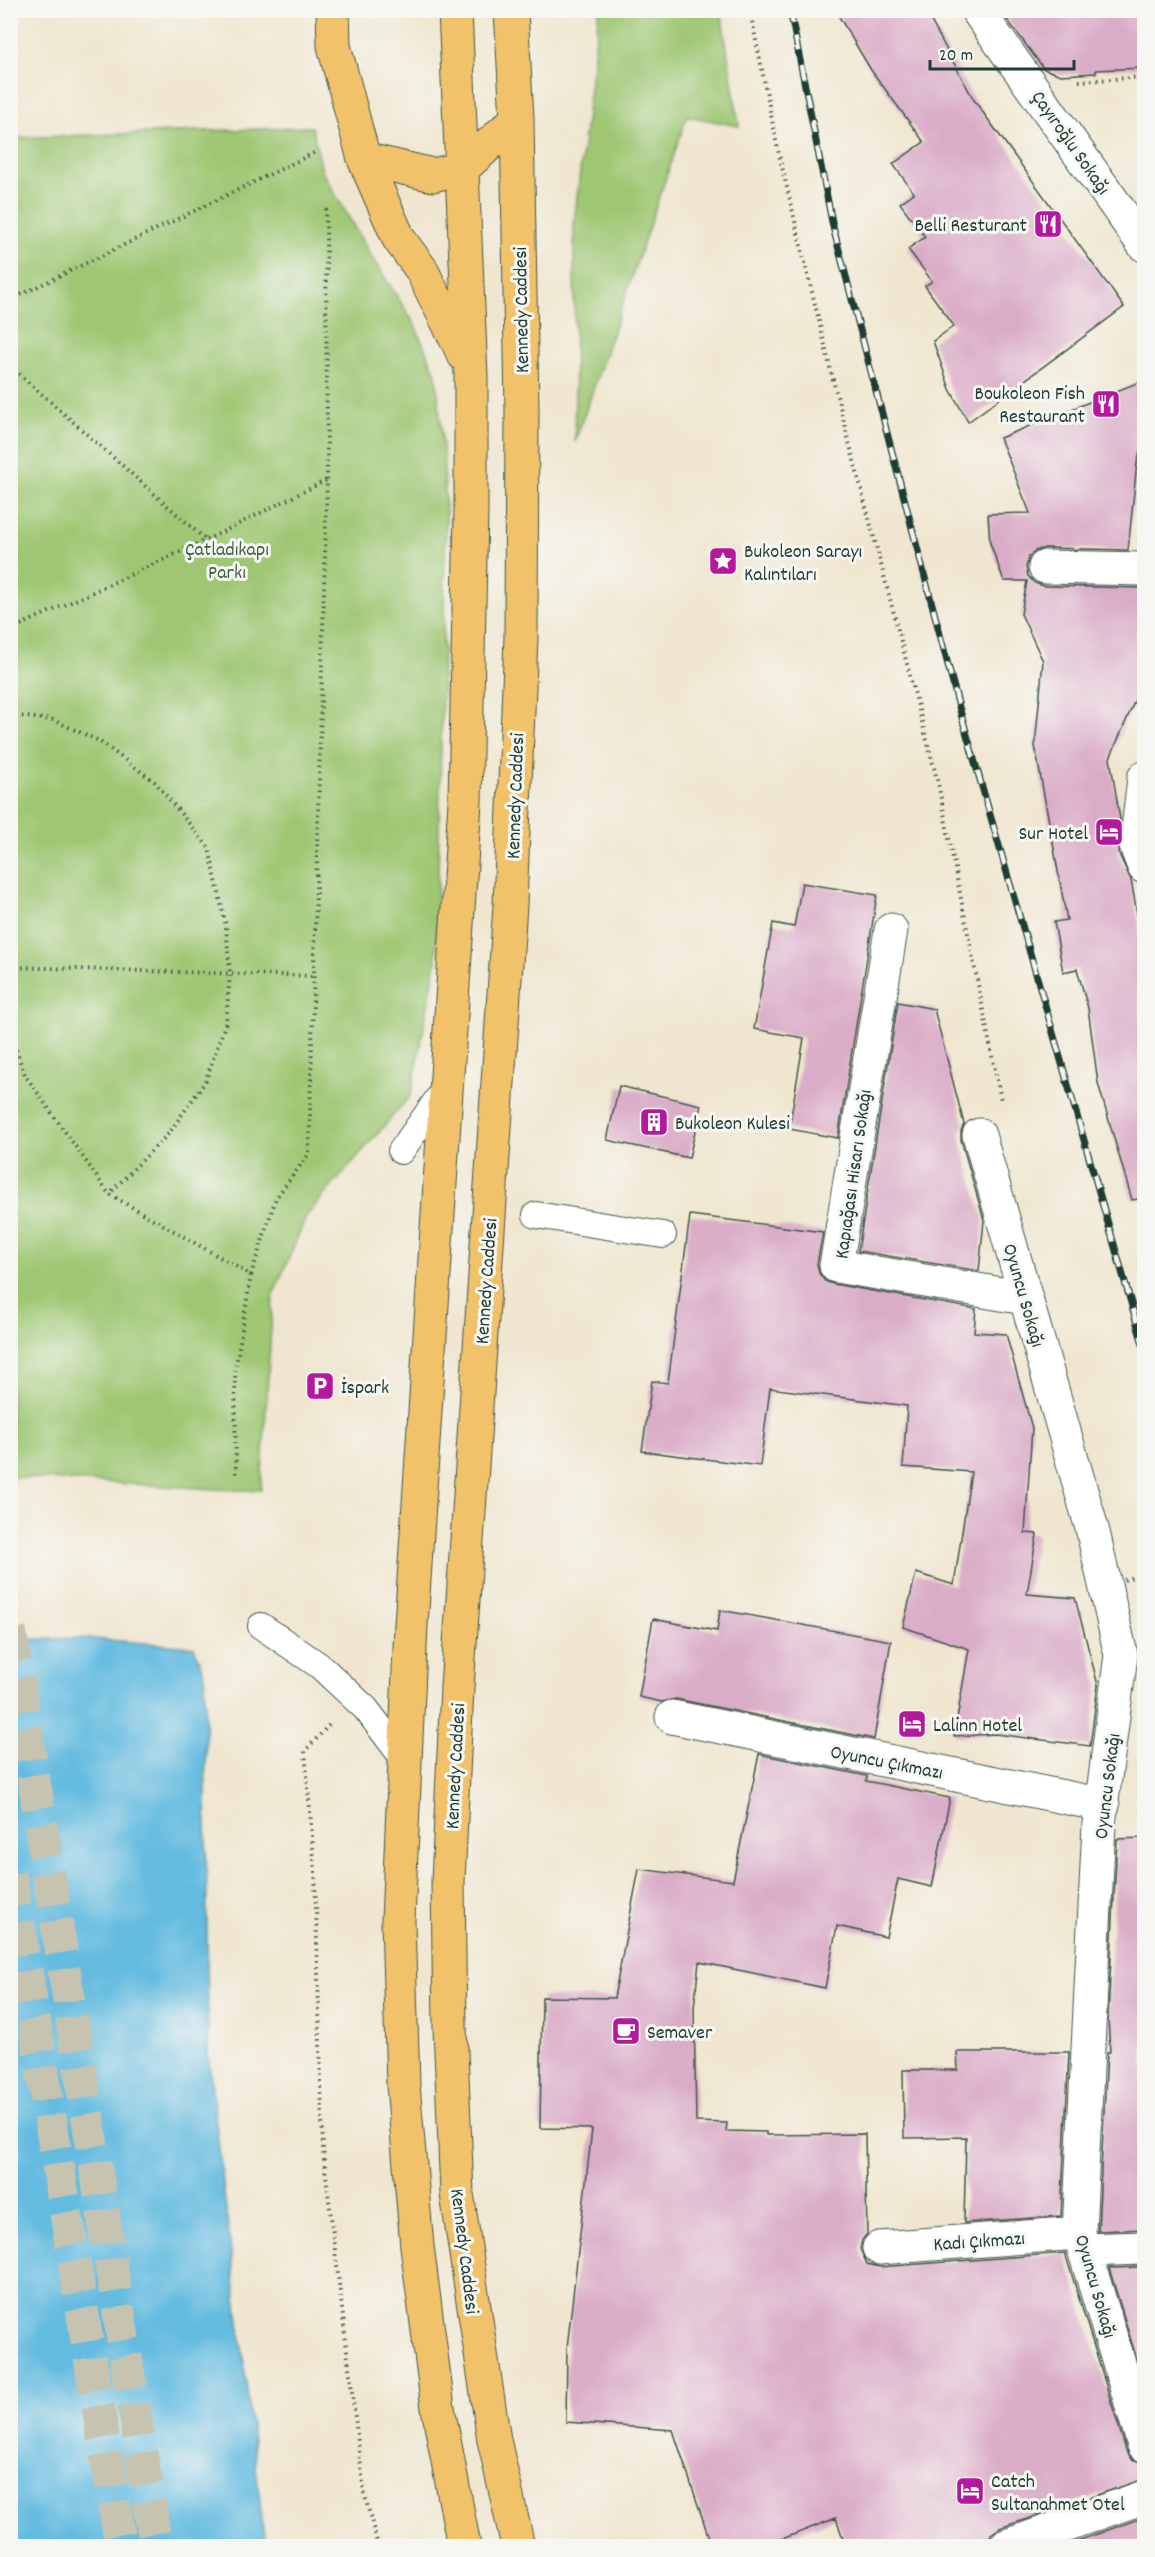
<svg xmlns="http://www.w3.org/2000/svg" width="1155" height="2557" font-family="Dekko,sans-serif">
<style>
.green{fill:#9fc773;stroke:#5f8254;stroke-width:1.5}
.water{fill:#63bbe0;stroke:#417c8a;stroke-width:1.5}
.building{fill:#daacc7}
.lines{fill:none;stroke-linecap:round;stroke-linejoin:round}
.highway-tunnel{stroke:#c6c4b0;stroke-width:33;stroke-dasharray:33 16;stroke-linecap:butt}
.lane-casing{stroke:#3e564b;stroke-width:28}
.street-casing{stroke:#3e564b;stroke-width:35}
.primary-casing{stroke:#3e564b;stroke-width:35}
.path{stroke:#3e564b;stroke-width:4;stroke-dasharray:1.5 4.5;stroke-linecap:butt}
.lane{stroke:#fff;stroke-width:26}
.street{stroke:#fff;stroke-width:33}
.primary{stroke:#f2c26a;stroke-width:33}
.rail-casing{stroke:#1f3d34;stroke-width:7}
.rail{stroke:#f6f6f2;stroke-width:4.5;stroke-dasharray:14;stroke-linecap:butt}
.path-bridge{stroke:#3e564b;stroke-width:4;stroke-dasharray:1.5 4.5;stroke-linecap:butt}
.labels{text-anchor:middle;stroke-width:6;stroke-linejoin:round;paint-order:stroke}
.street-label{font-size:20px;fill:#1f3d34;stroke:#f6f6f2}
.poi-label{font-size:20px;fill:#1f3d34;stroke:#f6f6f2;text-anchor:start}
.park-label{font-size:20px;fill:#3f6044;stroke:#f6f6f2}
</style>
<rect width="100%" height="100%" fill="#f6f6f2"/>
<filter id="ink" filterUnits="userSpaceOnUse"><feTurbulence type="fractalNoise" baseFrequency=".0167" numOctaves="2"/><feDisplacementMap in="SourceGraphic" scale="12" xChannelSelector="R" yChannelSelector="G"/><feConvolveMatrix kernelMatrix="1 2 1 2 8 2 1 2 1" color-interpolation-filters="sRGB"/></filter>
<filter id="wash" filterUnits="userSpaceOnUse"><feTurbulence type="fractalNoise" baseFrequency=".008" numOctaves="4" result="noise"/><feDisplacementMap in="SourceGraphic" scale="24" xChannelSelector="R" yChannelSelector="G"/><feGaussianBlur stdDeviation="1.35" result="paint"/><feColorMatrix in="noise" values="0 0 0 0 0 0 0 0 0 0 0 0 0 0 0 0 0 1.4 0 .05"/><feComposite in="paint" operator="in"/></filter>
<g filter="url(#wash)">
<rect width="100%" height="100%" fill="#f0e6cf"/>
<path class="green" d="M 599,11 L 721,11 L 739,126 L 687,116 L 575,442 L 574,223 Z
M 312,127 L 322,171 L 372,258 L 413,321 L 436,374 L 443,448 L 446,515 L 436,963 L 411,1095 L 307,1215 L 273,1295 L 261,1490 L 232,1490 L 11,1477 L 11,138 Z"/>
<path class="water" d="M 83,1638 L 194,1647 L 205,1674 L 208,2054 L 265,2546 L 11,2546 L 11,1640 Z"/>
<g id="blocks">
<path class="building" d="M 835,10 L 925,10 L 974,100 L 1124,307 L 968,422 L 950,389 L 933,341 L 954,326 L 925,286 L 932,281 L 908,249 L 925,237 L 900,203 L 914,193 L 893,164 L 924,142 L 871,70 Z
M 1000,10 L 1144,10 L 1144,68 L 1096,70 L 1096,73 L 1061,75 L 1044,69 Z
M 1144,380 L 1144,436 L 1137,463 L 1128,550 L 1045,548 L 1035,551 L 1029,557 L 1026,567 L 1028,576 L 1035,583 L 1044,586 L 1144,588 L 1144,679 L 1110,758 L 1120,819 L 1118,852 L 1131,880 L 1144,952 L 1144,1198 L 1132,1200 L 1098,1083 L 1088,1008 L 1077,969 L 1063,972 L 1054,922 L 1067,920 L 1035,746 L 1043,661 L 1021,614 L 1027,581 L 1004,581 L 990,543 L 988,514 L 1030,513 L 1000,438 Z
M 802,883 L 877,895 L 838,1138 L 789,1129 L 804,1038 L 754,1029 L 773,923 L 794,927 Z
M 898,1002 L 934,1009 L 964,1124 L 961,1131 L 961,1140 L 984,1220 L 979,1271 L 858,1251 Z
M 619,1086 L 701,1105 L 689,1158 L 607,1140 Z
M 690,1215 L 823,1232 L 817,1264 L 819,1273 L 825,1281 L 833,1284 L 976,1309 L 974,1332 L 1006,1334 L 1032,1428 L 1025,1533 L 1037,1534 L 1027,1594 L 1075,1598 L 1098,1685 L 1090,1746 L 996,1734 L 954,1736 L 969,1649 L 903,1627 L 916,1573 L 954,1585 L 971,1472 L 903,1467 L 907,1406 L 770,1388 L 760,1466 L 642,1451 L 652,1381 L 668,1383 Z
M 720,1610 L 891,1641 L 874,1739 L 676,1699 L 662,1702 L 639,1697 L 653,1619 L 717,1631 Z
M 759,1754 L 867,1776 L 866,1781 L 950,1798 L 932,1887 L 898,1879 L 886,1937 L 837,1926 L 825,1988 L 699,1962 L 694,2008 L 696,2122 L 727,2123 L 726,2131 L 766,2132 L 766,2135 L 865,2134 L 867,2234 L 862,2240 L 860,2249 L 867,2264 L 880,2267 L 1065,2253 L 1126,2450 L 1132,2459 L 1144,2463 L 1144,2479 L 1000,2528 L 991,2534 L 988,2547 L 846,2547 L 836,2518 L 762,2547 L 712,2547 L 673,2430 L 566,2422 L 567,2348 L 592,2129 L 540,2128 L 542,1997 L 614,1998 L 639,1869 L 733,1881 Z
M 1144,1838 L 1144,2229 L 1098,2231 L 1107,2052 L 1110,2052 L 1108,2017 L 1117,1839 Z
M 957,2052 L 1069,2052 L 1061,2216 L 964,2223 L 966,2137 L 904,2138 L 903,2070 L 958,2070 Z
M 1144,2267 L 1144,2383 L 1109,2268 Z
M 1144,2517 L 1144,2547 L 1061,2547 Z"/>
</g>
</g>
<g filter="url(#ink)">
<use href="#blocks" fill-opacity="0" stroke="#3e564b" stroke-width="1.5"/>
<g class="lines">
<path class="highway-tunnel" d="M 10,1630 L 156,2546
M 10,1874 L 121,2546"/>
<g class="lane-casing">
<path id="lane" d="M 401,1151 L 447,1086
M 536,1215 L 663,1235
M 261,1626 L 320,1666 L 366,1709 L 404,1759"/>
</g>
<g class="street-casing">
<path id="street" d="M 977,10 L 1144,245
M 1045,567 L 1144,569
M 1144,778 L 1136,846 L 1144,867
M 891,930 L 836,1266 L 1025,1298
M 979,1135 L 1093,1532 L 1121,1655 L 1099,1824 L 1079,2233 L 1144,2445
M 672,1717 L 1103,1805
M 879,2248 L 1079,2233
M 1084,2250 L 1144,2248
M 1006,2546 L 1144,2497"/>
</g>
<g class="primary-casing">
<path id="primary" d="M 333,10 L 334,46 L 364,159 L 399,239 L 421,269 L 464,355
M 455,10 L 471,376 L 471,509 L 465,802 L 411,1625 L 398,1921 L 403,2085 L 417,2246 L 438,2408 L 464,2546
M 511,10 L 517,119 L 522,410 L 521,638 L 510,905 L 457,1688 L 448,1882 L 450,2027 L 457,2194 L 494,2440 L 518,2546
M 364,159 L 433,175 L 463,168 L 517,119"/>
</g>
<path class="path" d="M 750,10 L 778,150 L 835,388 L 938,783 L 1001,1100
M 1079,81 L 1144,77
M 10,300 L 318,151
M 10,366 L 206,540
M 10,630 L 206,540 L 327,480
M 10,715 L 53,720 L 99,741 L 155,782 L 209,848 L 226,926 L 230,974 L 226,1022 L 205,1082 L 169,1133 L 109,1194
M 10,967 L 314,976
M 10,1033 L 25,1075 L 109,1194 L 251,1275 L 235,1372 L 236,1475
M 251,1275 L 276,1198 L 309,1154 L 327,480 L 326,207
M 329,1725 L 305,1751 L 315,1872 L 323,2150 L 364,2492 L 378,2546"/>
<use href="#lane" class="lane"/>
<use href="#street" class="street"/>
<use href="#primary" class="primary"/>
<g class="rail-casing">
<path id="rail" d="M 790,10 L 833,227 L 959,707 L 1144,1348"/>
</g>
<use href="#rail" class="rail"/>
<path class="path-bridge" d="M 1124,1580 L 1144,1574"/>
</g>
</g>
<defs>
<g id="restaurant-square" transform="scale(1.5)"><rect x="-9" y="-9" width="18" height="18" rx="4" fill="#b5179e" stroke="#f6f6f2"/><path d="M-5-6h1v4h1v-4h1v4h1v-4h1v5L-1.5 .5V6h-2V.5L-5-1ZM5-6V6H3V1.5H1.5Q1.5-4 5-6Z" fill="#fff"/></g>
<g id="sight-square" transform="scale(1.5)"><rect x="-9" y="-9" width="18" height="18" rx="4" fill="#b5179e" stroke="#f6f6f2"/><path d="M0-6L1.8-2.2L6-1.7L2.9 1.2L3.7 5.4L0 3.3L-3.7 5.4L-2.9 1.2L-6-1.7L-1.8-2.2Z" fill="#fff"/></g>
<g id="hotel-square" transform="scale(1.5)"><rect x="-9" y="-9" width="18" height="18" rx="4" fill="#b5179e" stroke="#f6f6f2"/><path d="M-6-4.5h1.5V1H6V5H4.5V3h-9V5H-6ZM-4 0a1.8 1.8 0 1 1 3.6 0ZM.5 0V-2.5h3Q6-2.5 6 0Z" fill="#fff"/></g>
<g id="building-square" transform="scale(1.5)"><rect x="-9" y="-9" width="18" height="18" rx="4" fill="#b5179e" stroke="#f6f6f2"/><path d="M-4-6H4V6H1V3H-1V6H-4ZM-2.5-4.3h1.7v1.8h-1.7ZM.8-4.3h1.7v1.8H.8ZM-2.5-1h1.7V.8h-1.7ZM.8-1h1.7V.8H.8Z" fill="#fff"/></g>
<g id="parking-square" transform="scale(1.5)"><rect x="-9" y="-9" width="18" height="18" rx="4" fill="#b5179e" stroke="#f6f6f2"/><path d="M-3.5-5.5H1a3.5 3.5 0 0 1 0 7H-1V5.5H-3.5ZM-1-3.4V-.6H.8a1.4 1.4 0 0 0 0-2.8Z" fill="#fff"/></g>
<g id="cafe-square" transform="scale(1.5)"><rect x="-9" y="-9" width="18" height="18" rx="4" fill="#b5179e" stroke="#f6f6f2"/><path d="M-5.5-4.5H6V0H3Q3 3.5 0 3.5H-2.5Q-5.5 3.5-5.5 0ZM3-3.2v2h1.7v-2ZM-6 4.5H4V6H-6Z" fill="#fff"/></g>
</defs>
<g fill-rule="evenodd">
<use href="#restaurant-square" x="1048" y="224"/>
<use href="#restaurant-square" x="1106" y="404"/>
<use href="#sight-square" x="723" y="561"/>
<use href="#hotel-square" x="1109" y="832"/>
<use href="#building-square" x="654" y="1122"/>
<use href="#parking-square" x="320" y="1386"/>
<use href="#hotel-square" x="912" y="1724"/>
<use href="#cafe-square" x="626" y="2031"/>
<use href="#hotel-square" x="970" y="2491"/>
</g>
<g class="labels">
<g class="street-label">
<text transform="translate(1072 142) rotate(55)" y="7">Çayıroğlu Sokağı</text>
<text transform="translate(520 310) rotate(-91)" y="7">Kennedy Caddesi</text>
<text transform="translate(514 796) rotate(-88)" y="7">Kennedy Caddesi</text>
<text transform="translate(852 1174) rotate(-82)" y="7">Kapıağası Hisarı Sokağı</text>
<text transform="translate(485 1281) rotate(-86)" y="7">Kennedy Caddesi</text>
<text transform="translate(1025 1295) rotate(74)" y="7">Oyuncu Sokağı</text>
<text transform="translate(887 1761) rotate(11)" y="7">Oyuncu Çıkmazı</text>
<text transform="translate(454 1766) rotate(-87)" y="7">Kennedy Caddesi</text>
<text transform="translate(1106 1786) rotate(-83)" y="7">Oyuncu Sokağı</text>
<text transform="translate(979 2240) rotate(-4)" y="7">Kadı Çıkmazı</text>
<text transform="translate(466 2251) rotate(83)" y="7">Kennedy Caddesi</text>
<text transform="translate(1097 2286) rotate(74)" y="7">Oyuncu Sokağı</text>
</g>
<g class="poi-label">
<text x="1027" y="231" text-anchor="end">Belli Resturant</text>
<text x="1085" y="399" text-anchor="end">Boukoleon Fish<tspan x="1085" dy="23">Restaurant</tspan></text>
<text x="744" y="557">Bukoleon Sarayı<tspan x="744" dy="23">Kalıntıları</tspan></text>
<text x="1088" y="839" text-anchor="end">Sur Hotel</text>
<text x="675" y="1129">Bukoleon Kulesi</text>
<text x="341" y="1393">İspark</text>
<text x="933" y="1731">Lalinn Hotel</text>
<text x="647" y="2038">Semaver</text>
<text x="991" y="2487">Catch<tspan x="991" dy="23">Sultanahmet Otel</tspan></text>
</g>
<g class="park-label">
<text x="227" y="555">Çatladıkapı<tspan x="227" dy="23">Parkı</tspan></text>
</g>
</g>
<rect width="1155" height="2557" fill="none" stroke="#f6f6f2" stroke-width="36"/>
<path d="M930 60v9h144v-9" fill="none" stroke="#1f3d34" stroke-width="3"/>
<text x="939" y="60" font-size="18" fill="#1f3d34" stroke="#f6f6f2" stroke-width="4.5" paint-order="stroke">20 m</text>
</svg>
